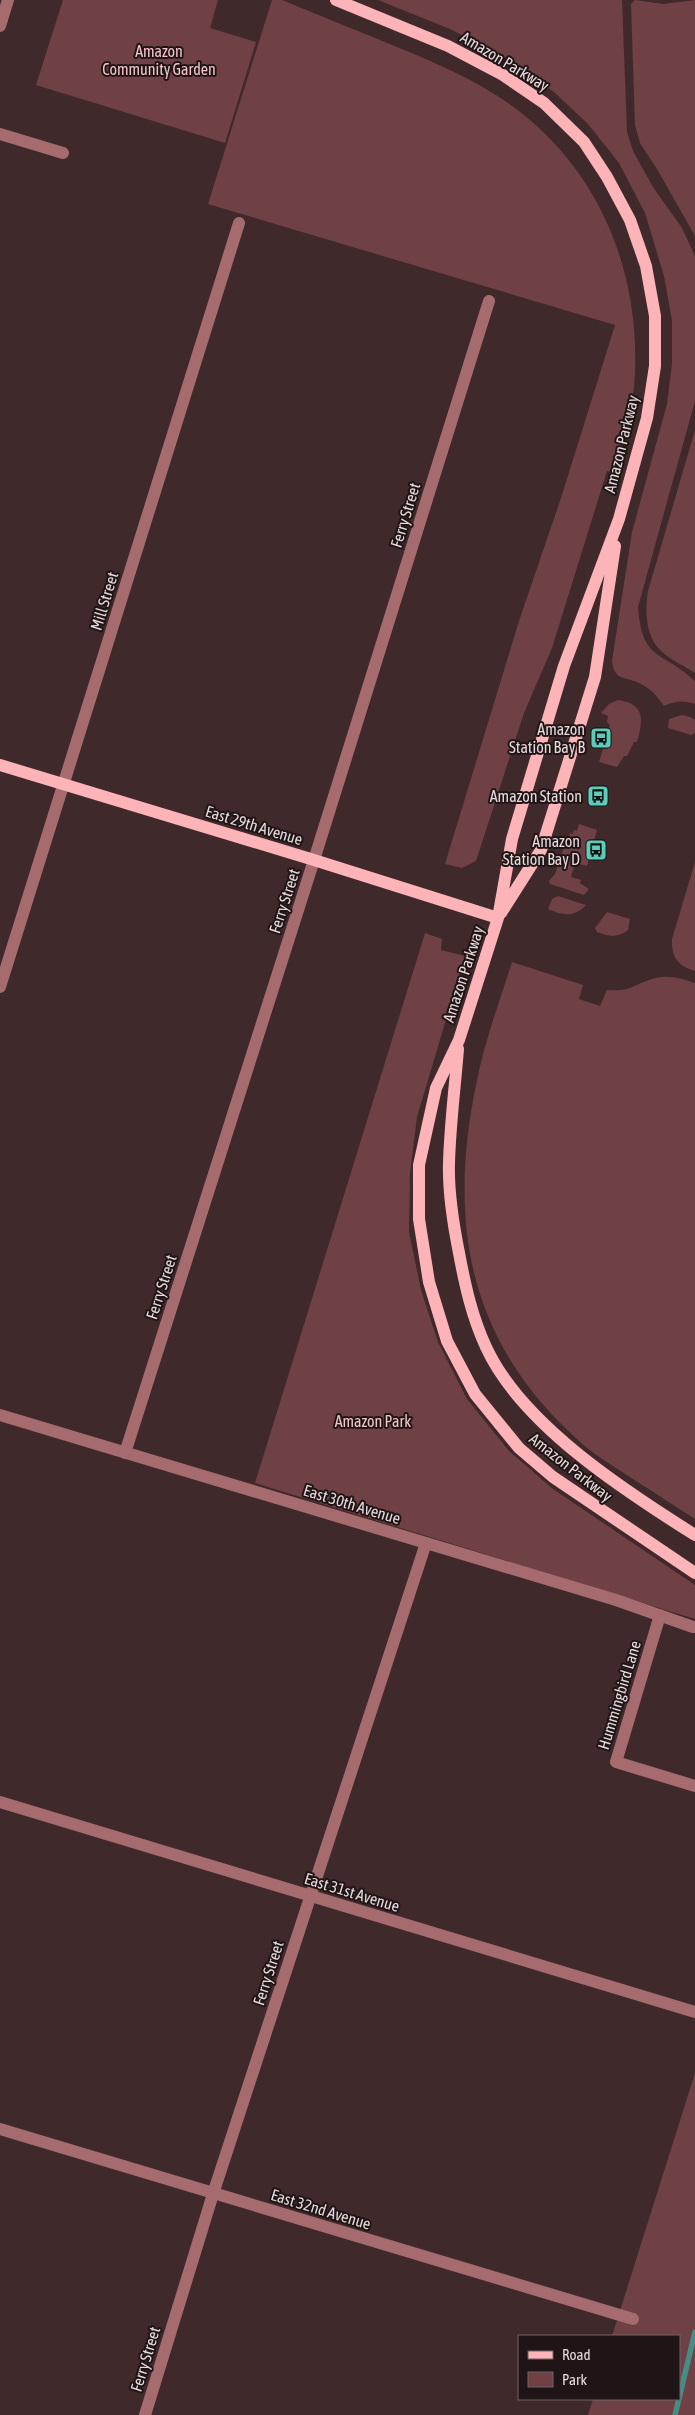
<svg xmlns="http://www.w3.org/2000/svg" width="695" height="2415" font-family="'Asap Condensed',sans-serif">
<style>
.green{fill:#6f4044}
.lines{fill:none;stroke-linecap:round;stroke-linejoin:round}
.stream{stroke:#468d85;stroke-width:5.5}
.minor{stroke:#a56b6f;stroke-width:12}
.major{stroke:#fdb4b9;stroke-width:12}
.labels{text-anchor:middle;stroke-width:4;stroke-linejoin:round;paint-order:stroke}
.park-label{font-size:16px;fill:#f4c4c7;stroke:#1f1516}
.street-label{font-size:16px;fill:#e8d9da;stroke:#1f1516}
.poi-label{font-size:16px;fill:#e8d9da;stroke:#1f1516;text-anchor:end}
</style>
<rect width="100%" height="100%" fill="#40292b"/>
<path class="green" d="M 63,0 L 218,0 L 210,28 L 256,42 L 225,143 L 36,85 Z
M 272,0 L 282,0 C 320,16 359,31 397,47 C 438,64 479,81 515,108 C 599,171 639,269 635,372 C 634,406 624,440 615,472 L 607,471 L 552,648 L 524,713 L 476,861 L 462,868 L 445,864 L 519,621 L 561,498 L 615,325 L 208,204 Z
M 378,0 L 622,0 L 627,132 L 633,151 L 653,187 L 682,228 L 695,256 L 695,401 L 638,607 C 642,662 662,650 695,681 L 695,704 C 684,700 675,701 664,706 C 658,697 651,689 641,684 C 627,676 614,682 612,661 L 632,532 L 667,404 L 672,364 L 672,321 L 664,276 L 645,213 L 619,163 L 588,124 L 554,92 L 511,60 L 450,29 Z
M 635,0 L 663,4 L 695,0 L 695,236 L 657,169 L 640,143 L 635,125 L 631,4 Z
M 695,430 L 695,673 C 685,666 670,660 661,651 C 645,636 645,611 648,591 Z
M 618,700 C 646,704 643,721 637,742 L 634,742 L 627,756 L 624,756 L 617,767 L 599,762 L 610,725 L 607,722 L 608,716 L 601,713 L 609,704 Z
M 682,715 L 690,717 L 695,720 L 695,733 L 691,735 L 668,728 L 669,719 Z
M 579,824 L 597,830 L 587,866 L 575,863 L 571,877 L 581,880 L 580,883 L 589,889 L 584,895 L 550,884 L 549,881 L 555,874 L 567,837 L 569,837 L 570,833 L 573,834 L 574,830 L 577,831 Z
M 695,862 L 695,971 C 678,966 671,957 672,939 Z
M 558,896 L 586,905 C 575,918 561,915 548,909 L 552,899 Z
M 607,912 L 630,919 L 628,930 C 617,938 610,937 597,932 L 595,928 Z
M 425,933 L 442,939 L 441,950 L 465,956 L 417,1117 L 410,1174 L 409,1232 L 421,1290 L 438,1342 L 467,1399 L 509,1451 L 553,1489 L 695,1585 L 695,1619 L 255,1483 Z
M 512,962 L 583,985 L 579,999 L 600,1006 L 607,990 C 631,992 632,985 652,979 C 667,974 681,978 695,983 L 695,1519 C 671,1503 646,1488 622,1472 C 611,1464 598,1457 587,1448 C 472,1350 446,1231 476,1085 C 484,1043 499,1003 512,962 Z
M 695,2073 L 695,2415 L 588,2415 L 593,2399 L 679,2399 L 679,2336 L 612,2336 Z"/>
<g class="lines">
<path class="stream" d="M 675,2415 L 695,2332"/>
<path class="minor" d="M 0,26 L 8,0
M 0,134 L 63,153
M 0,987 L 239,223
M 0,1415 L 616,1600 L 693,1627
M 125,1453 L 314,860 L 489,301
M 660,1615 L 616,1762 L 695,1786
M 0,1802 L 695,2012
M 0,2129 L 633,2319
M 145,2415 L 213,2194 L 426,1543"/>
<path class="major" d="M 336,0 L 448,46 L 503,75 L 544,103 L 584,142 L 607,177 L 630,220 L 646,266 L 655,316 L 655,366 L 647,418 L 619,519 L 564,666 L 512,839 L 498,918 L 459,1040 L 436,1088 L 419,1165 L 419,1219 L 429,1282 L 447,1341 L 475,1394 L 519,1448 L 553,1477 L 695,1573
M 0,765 L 314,860 L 498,918
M 501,913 L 541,850 L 595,677 L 615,546
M 458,1049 C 455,1087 450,1125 449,1163 C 448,1193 453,1223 459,1253 C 465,1285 472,1317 486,1347 C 521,1424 625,1491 695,1535"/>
</g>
<defs>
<g id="bus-square" transform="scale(1.125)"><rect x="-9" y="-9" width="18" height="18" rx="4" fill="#5bcebb" stroke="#1f1516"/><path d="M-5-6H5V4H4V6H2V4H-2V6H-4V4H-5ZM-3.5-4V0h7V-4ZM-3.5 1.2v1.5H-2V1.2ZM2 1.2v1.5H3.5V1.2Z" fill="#111"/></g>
</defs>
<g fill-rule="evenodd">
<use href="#bus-square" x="601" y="738"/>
<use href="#bus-square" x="598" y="796"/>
<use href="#bus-square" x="596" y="850"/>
</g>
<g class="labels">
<g class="park-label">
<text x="159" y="57">Amazon<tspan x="159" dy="18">Community Garden</tspan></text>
<text x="373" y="1427">Amazon Park</text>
</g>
<g class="street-label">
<text transform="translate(505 61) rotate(31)" y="6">Amazon Parkway</text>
<text transform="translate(621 444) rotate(-76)" y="6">Amazon Parkway</text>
<text transform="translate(405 515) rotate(-73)" y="6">Ferry Street</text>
<text transform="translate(104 601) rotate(-73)" y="6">Mill Street</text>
<text transform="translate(254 825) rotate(17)" y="6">East 29th Avenue</text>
<text transform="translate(284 901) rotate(-72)" y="6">Ferry Street</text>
<text transform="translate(463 974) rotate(-72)" y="6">Amazon Parkway</text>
<text transform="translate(161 1287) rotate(-72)" y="6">Ferry Street</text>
<text transform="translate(571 1467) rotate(38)" y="6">Amazon Parkway</text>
<text transform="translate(352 1504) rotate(17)" y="6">East 30th Avenue</text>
<text transform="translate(619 1695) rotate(-73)" y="6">Hummingbird Lane</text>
<text transform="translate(352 1892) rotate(17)" y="6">East 31st Avenue</text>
<text transform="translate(268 1973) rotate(-72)" y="6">Ferry Street</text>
<text transform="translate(321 2209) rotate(17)" y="6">East 32nd Avenue</text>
<text transform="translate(145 2359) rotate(-73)" y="6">Ferry Street</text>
</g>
<g class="poi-label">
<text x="585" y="735">Amazon<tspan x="585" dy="18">Station Bay B</tspan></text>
<text x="582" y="802">Amazon Station</text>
<text x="580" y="847">Amazon<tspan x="580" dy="18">Station Bay D</tspan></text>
</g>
</g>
<rect x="518" y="2335" width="162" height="65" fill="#1f1516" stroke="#6f6364"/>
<rect x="528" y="2351" width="25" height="8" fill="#fdb4b9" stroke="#6f6364"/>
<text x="562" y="2360" font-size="15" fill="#e8d9da">Road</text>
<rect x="528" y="2372" width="25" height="15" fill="#6f4044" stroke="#6f6364"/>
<text x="562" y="2385" font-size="15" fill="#e8d9da">Park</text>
</svg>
